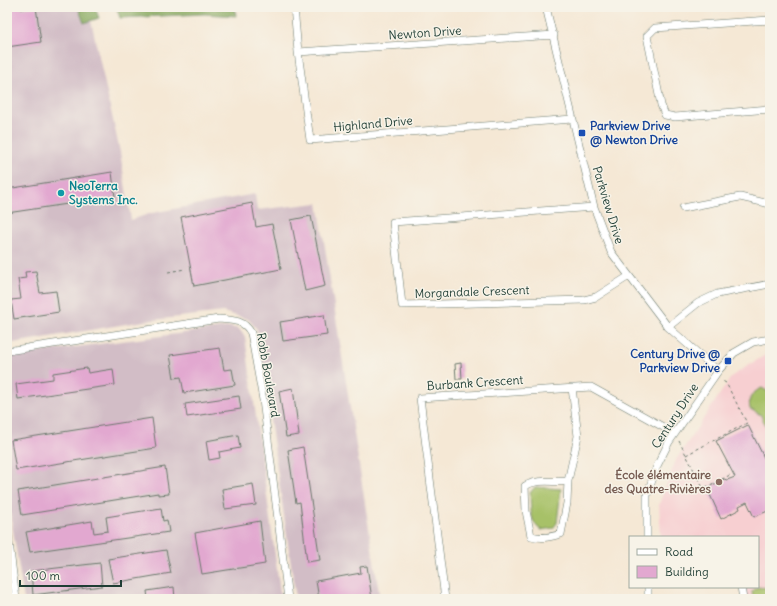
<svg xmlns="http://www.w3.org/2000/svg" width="777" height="606" font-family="Delius,sans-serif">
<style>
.built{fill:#f7cfd1}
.industrial{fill:#d2bdc6}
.green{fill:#a7c168;stroke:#637f4e}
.forest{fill:#85a75c;stroke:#527248}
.building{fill:#e2a8d0}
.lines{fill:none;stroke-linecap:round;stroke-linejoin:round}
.minor-casing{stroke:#6a796c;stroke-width:8}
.path{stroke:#6a796c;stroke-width:1;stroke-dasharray:3 3;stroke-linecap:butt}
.minor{stroke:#fff;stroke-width:7}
.transit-dot{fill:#1a4fb4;stroke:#f7f3e8;stroke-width:1.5}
.culture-dot{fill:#0f9aa8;stroke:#f7f3e8;stroke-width:1.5}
.education-dot{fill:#8d6e63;stroke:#f7f3e8;stroke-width:1.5}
.labels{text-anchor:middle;stroke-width:3;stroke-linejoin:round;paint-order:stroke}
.street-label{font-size:12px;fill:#1f3d34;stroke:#f7f3e8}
.transit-label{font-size:12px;font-weight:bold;fill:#164399;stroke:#f7f3e8;text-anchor:start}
.culture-label{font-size:12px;font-weight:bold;fill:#0d838f;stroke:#f7f3e8;text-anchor:start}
.education-label{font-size:12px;font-weight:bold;fill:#785e54;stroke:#f7f3e8;text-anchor:end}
</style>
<rect width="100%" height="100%" fill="#f7f3e8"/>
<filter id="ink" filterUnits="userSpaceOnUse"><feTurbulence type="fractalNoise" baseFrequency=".025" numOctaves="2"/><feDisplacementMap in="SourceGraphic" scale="8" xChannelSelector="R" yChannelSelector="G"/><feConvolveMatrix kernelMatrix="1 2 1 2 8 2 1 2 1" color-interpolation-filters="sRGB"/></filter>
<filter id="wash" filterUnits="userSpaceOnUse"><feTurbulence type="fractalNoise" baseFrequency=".012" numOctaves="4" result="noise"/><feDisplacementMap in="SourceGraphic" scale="16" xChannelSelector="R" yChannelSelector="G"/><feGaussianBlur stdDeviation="0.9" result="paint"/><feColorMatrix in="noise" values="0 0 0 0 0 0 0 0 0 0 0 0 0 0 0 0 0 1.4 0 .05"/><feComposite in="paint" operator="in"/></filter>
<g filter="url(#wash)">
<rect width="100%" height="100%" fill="#f5e8d5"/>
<path class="built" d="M 770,352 L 770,599 L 745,599 L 744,587 L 758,587 L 758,537 L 661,537 L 659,504 L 676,460 L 732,376 Z"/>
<path class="industrial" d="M 7,7 L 88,7 L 120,152 L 131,220 L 152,213 L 255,194 L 257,210 L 318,203 L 380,599 L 296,599 L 257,329 L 248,319 L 223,312 L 144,321 L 7,344 Z
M 230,327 L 239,329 L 245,337 L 281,599 L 24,599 L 7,493 L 7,356 Z"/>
<path class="green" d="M 762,388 L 770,393 L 770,430 L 768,431 L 761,415 L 750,409 C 748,398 751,393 762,388 Z
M 535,487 L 561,489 L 557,523 L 553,528 L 541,530 C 529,522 531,506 530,493 Z
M 757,587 L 770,588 L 770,599 L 753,599 L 752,591 Z"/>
<path class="forest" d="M 78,7 L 95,7 L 99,18 L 84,23 Z
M 116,7 L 235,7 L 236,16 L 205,14 L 120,18 Z"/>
<g id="blocks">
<path class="building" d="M 7,7 L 21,7 L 21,9 L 36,7 L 41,42 L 7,47 Z
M 112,172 L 115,197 L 7,213 L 7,189 Z
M 252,203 L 256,227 L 272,224 L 281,269 L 194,286 L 181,217 Z
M 311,216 L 325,286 L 305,291 L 291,220 Z
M 36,271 L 40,293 L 56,291 L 59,312 L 14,319 L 11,300 L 21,299 L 18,279 L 26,278 L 25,272 Z
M 324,315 L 327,335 L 283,341 L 280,322 Z
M 220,348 L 224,370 L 232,369 L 235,385 L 184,393 L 181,377 L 174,378 L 170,355 Z
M 461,363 L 462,379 L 456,379 L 455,364 Z
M 87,368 L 88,373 L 113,369 L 115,385 L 18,399 L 16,384 L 53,379 L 53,373 Z
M 293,388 L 299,435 L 286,437 L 279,391 Z
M 239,396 L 241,409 L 187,417 L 185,404 Z
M 152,418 L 156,448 L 16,470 L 11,440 Z
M 748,425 L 770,470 L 770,510 L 754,517 L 747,502 L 739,506 L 740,509 L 721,519 L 707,488 L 724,479 L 727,480 L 735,477 L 716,441 Z
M 238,435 L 240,448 L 219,452 L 220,458 L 209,460 L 206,441 Z
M 303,447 L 320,560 L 307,562 L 300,502 L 296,503 L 288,450 Z
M 165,467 L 169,494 L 158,495 L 158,493 L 22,515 L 18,491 Z
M 253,484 L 256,505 L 225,509 L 222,489 Z
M 161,508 L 163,521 L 167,520 L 169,532 L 30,552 L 26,532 L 92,521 L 94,533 L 108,531 L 106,517 Z
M 260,521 L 265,564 L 202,574 L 195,533 Z
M 166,550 L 171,573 L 113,583 L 108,559 Z
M 100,563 L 102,586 L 33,595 L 31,571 Z
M 367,566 L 372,599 L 319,599 L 316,581 L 361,573 L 360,567 Z
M 174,587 L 175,599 L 148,599 L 147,591 Z"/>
</g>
</g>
<g filter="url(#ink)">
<use href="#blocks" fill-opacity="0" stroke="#6a796c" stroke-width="1"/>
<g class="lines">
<g class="minor-casing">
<path id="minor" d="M 294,7 L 298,52 L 310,140 L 572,119
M 546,7 L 594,207 L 611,252 L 668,327 L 718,371
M 770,20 L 655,28 L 647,36 L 661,105 L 665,115 L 675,117 L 770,109
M 298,52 L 554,35
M 594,207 L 393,222 L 402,305 L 584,300 L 596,297 L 629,276
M 683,208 L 740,197 L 770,204
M 668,327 L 698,303 L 717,294 L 770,284
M 7,351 L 219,319 C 233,320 244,320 251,333 L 263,400 L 288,599
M 568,481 C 554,483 538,478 525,486 L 526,511 L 531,536 C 542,539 551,537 561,534 L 567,503 L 568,481 L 578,436 L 572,388
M 7,526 L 16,599
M 647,537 L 647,495 L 657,466 L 669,442 L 718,371 L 734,353 L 753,342 L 770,339
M 648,587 L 648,599
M 741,587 L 743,599
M 445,599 L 420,398 L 591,387 L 674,433"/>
</g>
<path class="path" d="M 168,272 L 185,269
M 679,441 L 702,486 L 706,487 L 730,475
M 686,455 L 747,423 L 726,383 L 721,380"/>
<use href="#minor" class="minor"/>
</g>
</g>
<g class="transit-dot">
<rect x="578" y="129" width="8" height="8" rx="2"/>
<rect x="724" y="357" width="8" height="8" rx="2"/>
</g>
<circle class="culture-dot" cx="61" cy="193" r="4"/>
<circle class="education-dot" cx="719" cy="482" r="4"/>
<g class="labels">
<g class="street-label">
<text transform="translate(425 33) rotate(-4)" y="4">Newton Drive</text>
<text transform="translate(373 124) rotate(-5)" y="4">Highland Drive</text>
<text transform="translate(608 205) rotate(73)" y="4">Parkview Drive</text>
<text transform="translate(472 292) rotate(-2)" y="4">Morgandale Crescent</text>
<text transform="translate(268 375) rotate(80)" y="4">Robb Boulevard</text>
<text transform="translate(475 383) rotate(-4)" y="4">Burbank Crescent</text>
<text transform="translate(675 416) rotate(-57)" y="4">Century Drive</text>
</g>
<g class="transit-label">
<text x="590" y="130">Parkview Drive<tspan x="590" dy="14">@ Newton Drive</tspan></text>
<text x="720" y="358" text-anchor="end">Century Drive @<tspan x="720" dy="14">Parkview Drive</tspan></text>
</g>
<g class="culture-label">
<text x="69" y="190">NeoTerra<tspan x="69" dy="14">Systems Inc.</tspan></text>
</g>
<g class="education-label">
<text x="711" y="479">École élémentaire<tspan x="711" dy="14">des Quatre-Rivières</tspan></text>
</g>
</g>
<rect width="777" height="606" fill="none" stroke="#f7f3e8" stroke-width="24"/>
<rect x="629" y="536" width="130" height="52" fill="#f7f3e8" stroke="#a1aaa0"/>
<rect x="637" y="549" width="20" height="6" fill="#ffffff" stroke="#a1aaa0"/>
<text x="665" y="556" font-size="12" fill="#1f3d34">Road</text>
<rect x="637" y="566" width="20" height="12" fill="#e2a8d0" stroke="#a1aaa0"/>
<text x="665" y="576" font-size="12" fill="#1f3d34">Building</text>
<path d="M20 580v6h101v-6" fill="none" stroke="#1f3d34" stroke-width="2"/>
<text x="26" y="580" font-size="12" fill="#1f3d34" stroke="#f7f3e8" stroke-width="3" paint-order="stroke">100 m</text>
</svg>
